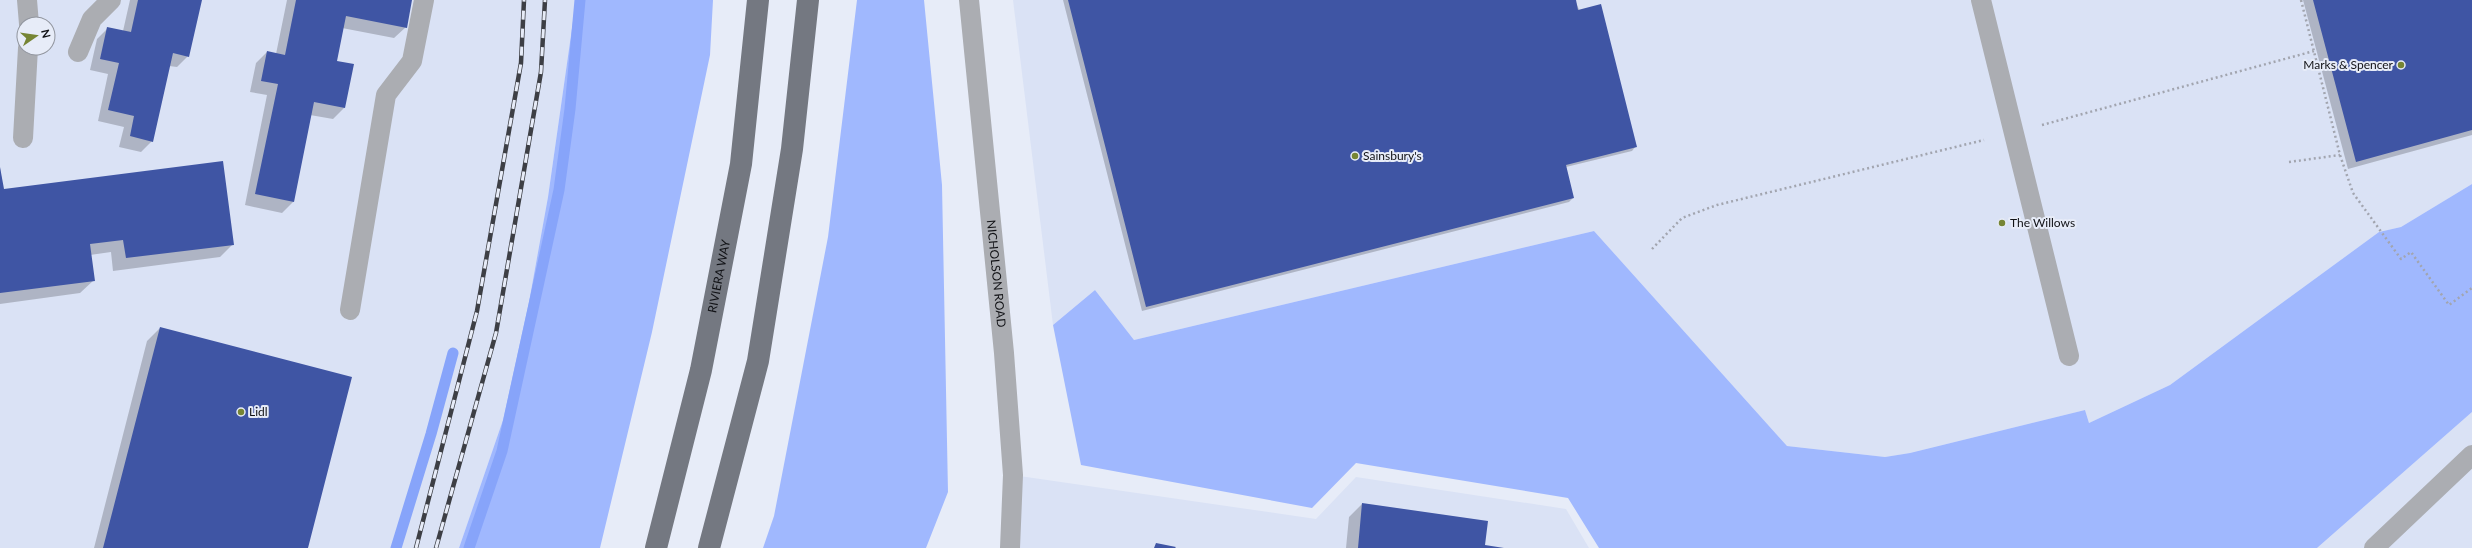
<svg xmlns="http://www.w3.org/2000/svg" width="2472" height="548" font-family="Lato,sans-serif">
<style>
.built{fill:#dae2f5;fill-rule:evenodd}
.green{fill:#a0b8fe}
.shadow{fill:#0003}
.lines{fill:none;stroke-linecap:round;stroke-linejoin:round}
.stream{stroke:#87a4fa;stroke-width:11}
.building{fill:#3f55a4}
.path{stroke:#a2a5af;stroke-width:2.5;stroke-dasharray:2 3;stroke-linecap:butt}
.lane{stroke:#abadb2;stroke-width:20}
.primary{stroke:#747881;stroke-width:22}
.rail-casing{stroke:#3d3f45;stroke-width:4.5}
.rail{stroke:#e7ecf8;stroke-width:3;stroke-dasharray:9;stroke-linecap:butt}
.poi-dot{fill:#768534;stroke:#e7ecf8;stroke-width:1.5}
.labels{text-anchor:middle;stroke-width:4;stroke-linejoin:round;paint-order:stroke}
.poi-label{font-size:12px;fill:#111216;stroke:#e7ecf8;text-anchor:start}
.street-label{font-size:12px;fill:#111216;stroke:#e7ecf8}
</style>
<rect width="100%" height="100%" fill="#e7ecf8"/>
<path class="built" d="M 0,0 L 576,0 L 548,197 L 529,302 L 503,420 L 459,548 L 0,548 ZM 24,24 L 48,24 L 48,48 L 24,48 Z
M 1013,0 L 2472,0 L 2472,184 L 2401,227 L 2379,232 L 2170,385 L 2089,423 L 2085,410 L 1910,453 L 1885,457 L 1787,446 L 1594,231 L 1134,340 L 1095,290 L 1053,325 Z
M 2472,412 L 2472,548 L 2317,548 Z
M 1013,475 L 1316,519 L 1356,477 L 1566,509 L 1589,548 L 1010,548 Z"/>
<path class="green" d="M 576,0 L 713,0 L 710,55 L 652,332 L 600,548 L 459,548 L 503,420 L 529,302 L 548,197 Z
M 857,0 L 924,0 L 942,185 L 948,492 L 926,548 L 763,548 L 774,516 L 828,237 Z
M 2472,184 L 2472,412 L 2317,548 L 1599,548 L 1568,498 L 1356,463 L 1312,508 L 1081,465 L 1053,325 L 1095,290 L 1134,340 L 1594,231 L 1787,446 L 1885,457 L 1910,453 L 2085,410 L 2089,423 L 2170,385 L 2379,232 L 2401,227 Z"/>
<path class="shadow" d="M 130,0 L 201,0 L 188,56 L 177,67 L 169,66 L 152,141 L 141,152 L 119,147 L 124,127 L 98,121 L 108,74 L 90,70 L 97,39 L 108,28 L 123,31 Z
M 287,0 L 411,0 L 406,27 L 394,38 L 342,28 L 336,61 L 344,108 L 333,119 L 310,115 L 293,202 L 282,213 L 245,205 L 267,95 L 250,92 L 256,63 L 267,52 L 276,54 Z
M 1063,0 L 1575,0 L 1636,146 L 1632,151 L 1566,167 L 1573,198 L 1569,202 L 1142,311 Z
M 2303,0 L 2472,0 L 2472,135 L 2348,169 Z
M 0,168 L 3,190 L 233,244 L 220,257 L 113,271 L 111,252 L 90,255 L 94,280 L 80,293 L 0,304 Z
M 160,328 L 307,548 L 94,548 L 147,341 Z
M 1362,504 L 1483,546 L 1497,548 L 1346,548 L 1349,517 Z"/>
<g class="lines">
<path class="stream" d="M 396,548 L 431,434 L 453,353
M 469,548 L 502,451 L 559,190 L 570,109 L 580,0"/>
</g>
<path class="building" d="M 138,0 L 202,0 L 189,57 L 173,53 L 153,142 L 130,136 L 134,116 L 108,110 L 119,63 L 100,59 L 107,27 L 131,32 Z
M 296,0 L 412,0 L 407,28 L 346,16 L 337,61 L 354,64 L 345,108 L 314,102 L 294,202 L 255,194 L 278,84 L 261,81 L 267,51 L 285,55 Z
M 1068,0 L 1576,0 L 1578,10 L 1601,4 L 1637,147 L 1566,165 L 1574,198 L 1146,307 Z
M 2313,0 L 2472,0 L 2472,130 L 2356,162 Z
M 223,161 L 234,245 L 126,258 L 123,240 L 90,244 L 95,281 L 0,293 L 0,167 L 4,189 Z
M 160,327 L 352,377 L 308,548 L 103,548 Z
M 1362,503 L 1488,521 L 1485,545 L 1504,548 L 1358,548 Z
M 1156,543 L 1176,547 L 1175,548 L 1154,548 Z"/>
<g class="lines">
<path class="path" d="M 2301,0 L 2340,155 L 2353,193 L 2401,259 L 2411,252 L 2449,305 L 2472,288
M 2042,125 L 2314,51
M 2289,162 L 2340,155
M 1652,249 L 1682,218 L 1717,205 L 1984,140"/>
<g class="lane">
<path d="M 27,0 L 29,24"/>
<path id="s1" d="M 969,0 L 1004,353 L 1013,475 L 1010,548"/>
<path d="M 1981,0 L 2069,356"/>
<path d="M 78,52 L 92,19 L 111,0"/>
<path d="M 23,138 L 28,48"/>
<path d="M 350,310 L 386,95 L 412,61 L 424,0"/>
<path d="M 2374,548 L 2472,455"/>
</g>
<g class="primary">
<path id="s2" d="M 656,548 L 701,370 L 741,164 L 758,0"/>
<path d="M 709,548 L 758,361 L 792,149 L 808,0"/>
</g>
<g class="rail-casing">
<path id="rail" d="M 416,548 L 477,311 L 521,63 L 524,0
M 436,548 L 496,333 L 541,72 L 545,0"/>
</g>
<use href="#rail" class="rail"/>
</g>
<g class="poi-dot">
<circle cx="2401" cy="65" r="4"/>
<circle cx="1355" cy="156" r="4"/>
<circle cx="2002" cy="223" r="4"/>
<circle cx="241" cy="412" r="4"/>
</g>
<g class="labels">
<g class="poi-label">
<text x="2393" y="69" text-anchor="end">Marks &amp; Spencer</text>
<text x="1363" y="160">Sainsbury's</text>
<text x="2010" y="227">The Willows</text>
<text x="249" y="416">Lidl</text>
</g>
<g class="street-label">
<text dy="4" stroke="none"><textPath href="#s1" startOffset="275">NICHOLSON ROAD</textPath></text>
<text dy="4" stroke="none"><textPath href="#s2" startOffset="279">RIVIERA WAY</textPath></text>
</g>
</g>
<g transform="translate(36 36) rotate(77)"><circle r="19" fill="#e7ecf8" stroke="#91959e"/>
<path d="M0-3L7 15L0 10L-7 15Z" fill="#768534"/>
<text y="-6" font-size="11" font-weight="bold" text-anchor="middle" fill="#111216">N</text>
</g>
</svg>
